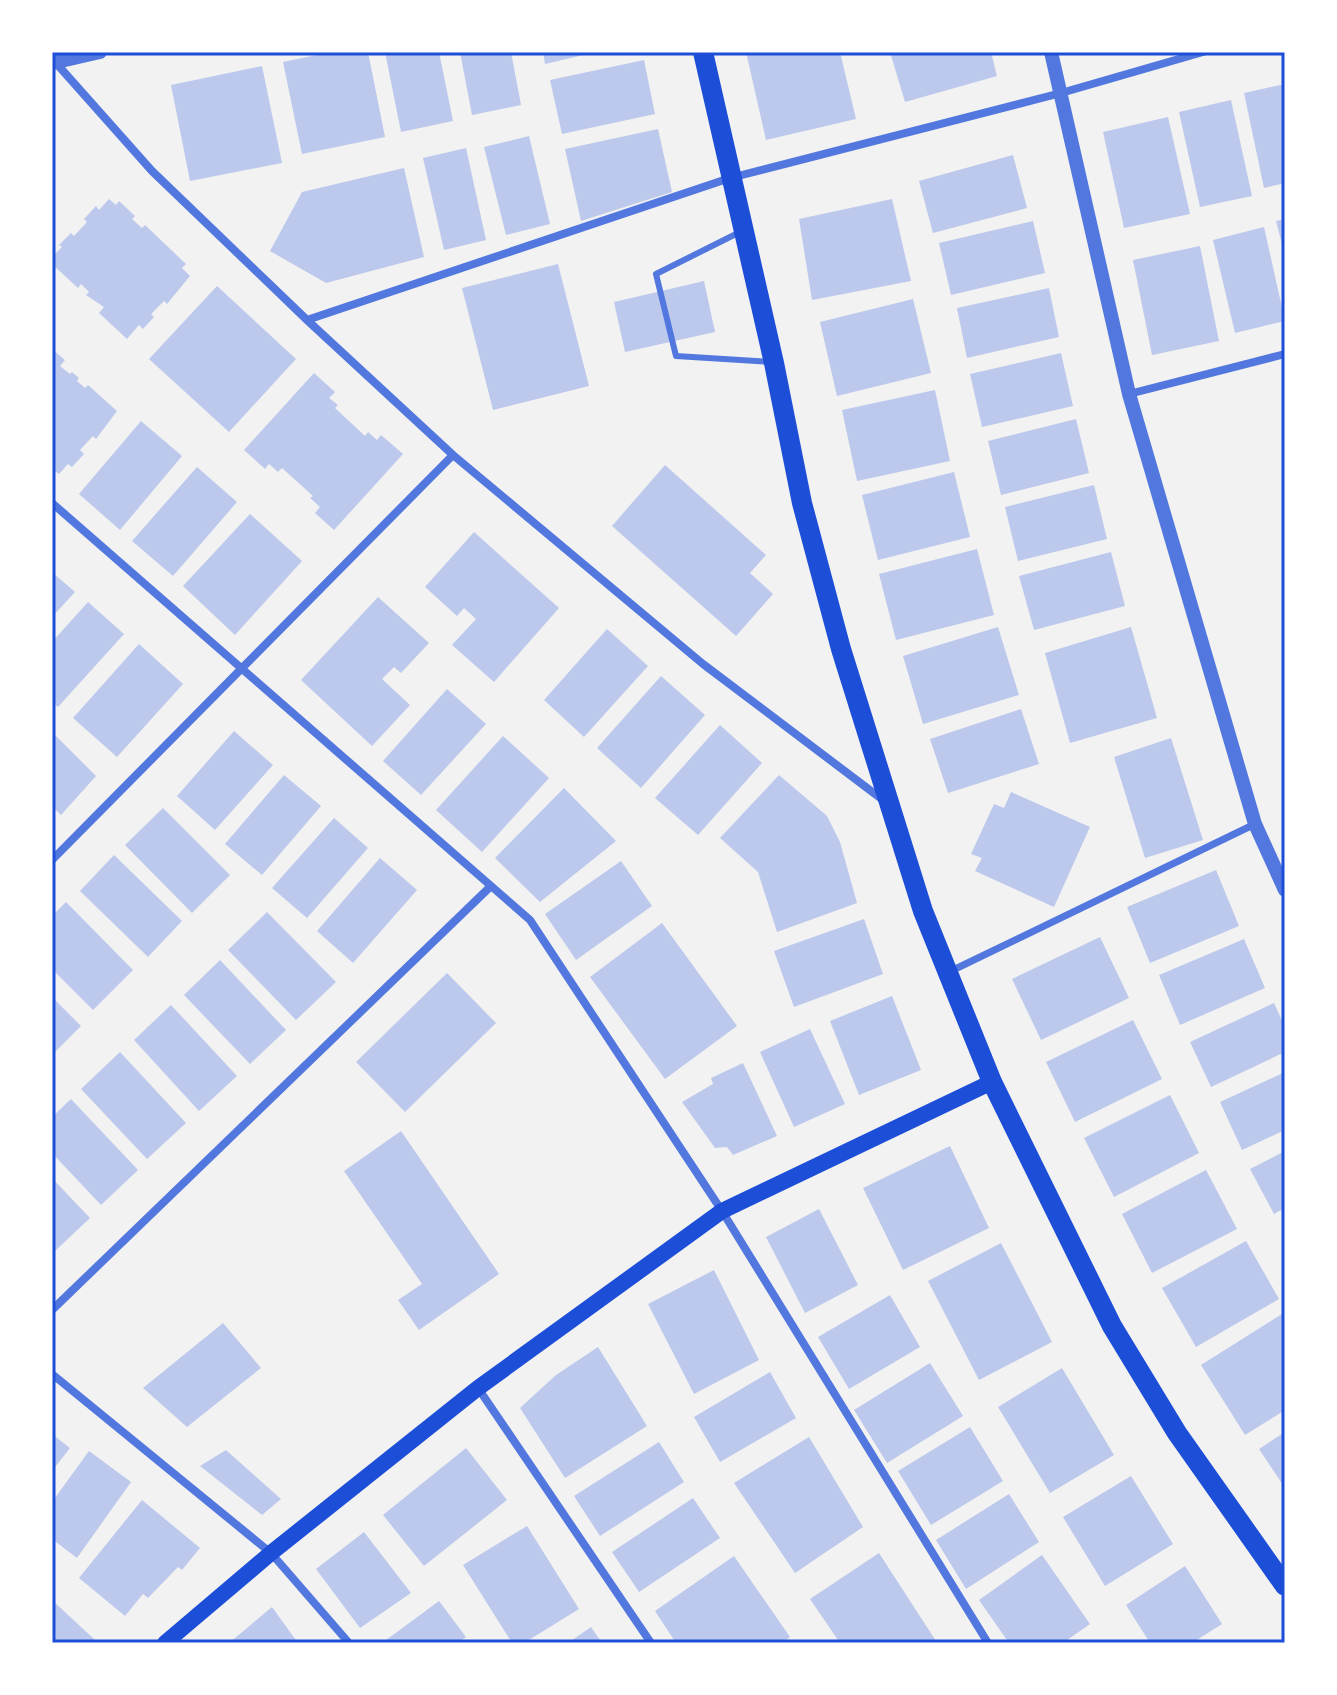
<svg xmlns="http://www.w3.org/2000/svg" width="1337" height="1695" font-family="'Sofia Sans Condensed',sans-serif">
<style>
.building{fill:#bdc9ec}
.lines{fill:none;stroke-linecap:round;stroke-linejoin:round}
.service{stroke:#5277de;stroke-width:6}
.pedestrian{stroke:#5277de;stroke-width:7}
.minor{stroke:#5277de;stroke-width:8}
.tertiary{stroke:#5277de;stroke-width:14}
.secondary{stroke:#1d4ed8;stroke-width:16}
.primary{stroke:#1d4ed8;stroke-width:20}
.neatline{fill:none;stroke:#1d4ed8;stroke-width:3}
</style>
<rect width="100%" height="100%" fill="#f2f2f2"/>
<path class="building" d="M 331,52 L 368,52 L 385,137 L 302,154 L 283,62 Z
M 385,52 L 439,52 L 453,121 L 401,132 Z
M 460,52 L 511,52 L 521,105 L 472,115 Z
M 543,52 L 592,52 L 592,53 L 545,64 Z
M 746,52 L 840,52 L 856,119 L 766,140 Z
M 890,52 L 991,52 L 997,76 L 905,102 Z
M 644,60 L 655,114 L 562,134 L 550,80 Z
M 262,66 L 282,163 L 190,181 L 171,85 Z
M 1285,84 L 1285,183 L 1264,188 L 1244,93 Z
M 1231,100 L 1252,196 L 1200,207 L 1179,112 Z
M 1168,117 L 1190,214 L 1124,228 L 1103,132 Z
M 658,129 L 672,192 L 581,221 L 565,149 Z
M 529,136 L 550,224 L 506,235 L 484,147 Z
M 466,148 L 486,240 L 444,250 L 423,158 Z
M 1013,155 L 1027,208 L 933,233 L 919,181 Z
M 404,168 L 424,257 L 326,283 L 270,251 L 302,192 Z
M 109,199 L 116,205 L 119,201 L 135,216 L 132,219 L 142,228 L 145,225 L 186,264 L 182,268 L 190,276 L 167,304 L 164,301 L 151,314 L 154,317 L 143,329 L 139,325 L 127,339 L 99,313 L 104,307 L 86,295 L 89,292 L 81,284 L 78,288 L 52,264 L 52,257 L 62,247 L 59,245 L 71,233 L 74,236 L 87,222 L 84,219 L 96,206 L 99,210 Z
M 892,199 L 911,281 L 812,300 L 799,219 Z
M 1285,219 L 1285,252 L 1284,252 L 1276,221 Z
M 1033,221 L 1045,273 L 951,295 L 939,243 Z
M 1264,227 L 1285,321 L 1235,333 L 1213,240 Z
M 1200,246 L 1219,341 L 1152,355 L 1133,260 Z
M 558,264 L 589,386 L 493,410 L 462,288 Z
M 704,281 L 715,332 L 625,352 L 614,302 Z
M 217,286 L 296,359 L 229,432 L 149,359 Z
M 1049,288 L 1059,337 L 967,358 L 957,308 Z
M 913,299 L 931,373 L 837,396 L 820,322 Z
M 52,349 L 65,360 L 60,366 L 70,374 L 72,372 L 79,378 L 77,381 L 85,388 L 88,385 L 117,411 L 96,439 L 93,436 L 80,450 L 84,454 L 72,467 L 68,464 L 59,474 L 52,469 Z
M 1061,353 L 1073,406 L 982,427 L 970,374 Z
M 314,373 L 335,392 L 329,398 L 338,405 L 335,408 L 365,436 L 368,432 L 377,440 L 381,435 L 403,454 L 334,530 L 315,513 L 320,507 L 310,498 L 313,496 L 282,468 L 278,472 L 269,464 L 265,469 L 244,450 Z
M 935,390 L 950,461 L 857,481 L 842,410 Z
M 1076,419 L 1089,473 L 1001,495 L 988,441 Z
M 141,421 L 182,456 L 120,530 L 79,494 Z
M 665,465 L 766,555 L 750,573 L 773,594 L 736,636 L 612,526 Z
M 197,467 L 237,502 L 173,576 L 132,541 Z
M 954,472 L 970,537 L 878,560 L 862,495 Z
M 1094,485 L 1107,539 L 1018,561 L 1005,507 Z
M 250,514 L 302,561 L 235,635 L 183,586 Z
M 474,532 L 559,608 L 494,682 L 452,645 L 476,619 L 464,608 L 457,616 L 425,587 Z
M 977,549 L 994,615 L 896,640 L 879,574 Z
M 1111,552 L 1125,606 L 1034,630 L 1019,576 Z
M 52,572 L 75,592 L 52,617 Z
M 378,597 L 429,643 L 401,673 L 394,667 L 382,679 L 410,705 L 372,746 L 301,680 Z
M 88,602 L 124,634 L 58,707 L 52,702 L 52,642 Z
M 998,627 L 1019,695 L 923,724 L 903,656 Z
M 1131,627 L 1157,718 L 1070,743 L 1045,653 Z
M 607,629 L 648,666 L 584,737 L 544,700 Z
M 139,644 L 183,684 L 117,757 L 73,718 Z
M 661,676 L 705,715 L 641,788 L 597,748 Z
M 447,689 L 486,724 L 421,795 L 383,761 Z
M 1021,709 L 1039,764 L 948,793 L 930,739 Z
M 720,725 L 762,763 L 698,835 L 655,798 Z
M 234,731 L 273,765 L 215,830 L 177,796 Z
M 52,732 L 96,776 L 61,815 L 52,806 Z
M 503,736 L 549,778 L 482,852 L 436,810 Z
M 1171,738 L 1203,840 L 1145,858 L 1114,757 Z
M 284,775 L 321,806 L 262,875 L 225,844 Z
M 779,775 L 827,816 L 840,842 L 857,903 L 777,932 L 758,872 L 720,838 Z
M 564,788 L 616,841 L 540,902 L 495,858 Z
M 1011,792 L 1090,827 L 1054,907 L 975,871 L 982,858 L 971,854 L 994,804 L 1004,808 Z
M 163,808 L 230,875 L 192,913 L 125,845 Z
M 334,818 L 368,848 L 307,918 L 272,888 Z
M 114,855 L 182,921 L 148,957 L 80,891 Z
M 380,858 L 417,890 L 353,963 L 317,931 Z
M 621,861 L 652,906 L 576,960 L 545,914 Z
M 1216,870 L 1239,926 L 1150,963 L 1127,907 Z
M 66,902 L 133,970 L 93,1010 L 52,969 L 52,916 Z
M 267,912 L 336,982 L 296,1020 L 228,950 Z
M 864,919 L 883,974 L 794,1007 L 774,951 Z
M 662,923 L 737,1026 L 665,1079 L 590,977 Z
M 1100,937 L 1129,998 L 1041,1040 L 1012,979 Z
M 1244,939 L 1265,988 L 1180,1025 L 1159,975 Z
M 220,960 L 286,1030 L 250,1064 L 184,995 Z
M 447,973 L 496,1023 L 405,1112 L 356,1062 Z
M 892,996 L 921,1070 L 859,1095 L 830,1021 Z
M 52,997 L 81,1026 L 52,1055 Z
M 1274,1003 L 1285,1027 L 1285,1052 L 1211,1087 L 1190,1042 Z
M 171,1005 L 237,1076 L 199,1111 L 134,1040 Z
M 1133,1020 L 1162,1079 L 1075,1122 L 1046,1062 Z
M 810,1029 L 845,1104 L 794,1127 L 760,1052 Z
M 120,1052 L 186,1123 L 147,1159 L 81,1089 Z
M 743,1063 L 777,1136 L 733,1155 L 727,1147 L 715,1148 L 682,1102 L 713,1084 L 711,1078 Z
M 1285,1072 L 1285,1130 L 1242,1150 L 1220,1102 Z
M 1170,1095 L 1199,1153 L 1114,1197 L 1084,1138 Z
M 71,1099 L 138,1170 L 101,1205 L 52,1153 L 52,1117 Z
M 401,1131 L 499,1274 L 419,1330 L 398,1300 L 422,1284 L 344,1171 Z
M 950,1146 L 989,1228 L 903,1270 L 863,1188 Z
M 1285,1151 L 1285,1208 L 1274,1214 L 1250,1169 Z
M 1206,1170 L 1237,1229 L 1152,1273 L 1122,1214 Z
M 52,1178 L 90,1218 L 55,1251 L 52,1248 Z
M 819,1209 L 858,1285 L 805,1313 L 766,1237 Z
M 1246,1241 L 1279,1299 L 1196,1347 L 1162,1288 Z
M 1001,1243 L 1052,1342 L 979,1380 L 928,1281 Z
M 714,1270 L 759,1360 L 694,1394 L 648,1304 Z
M 890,1295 L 920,1347 L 849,1389 L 818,1337 Z
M 1285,1312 L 1285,1410 L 1245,1435 L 1201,1365 Z
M 223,1323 L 261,1368 L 187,1427 L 143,1388 Z
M 598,1347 L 647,1426 L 565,1478 L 520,1408 L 556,1375 Z
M 930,1363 L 963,1416 L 887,1463 L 854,1410 Z
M 1062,1368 L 1114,1455 L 1050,1493 L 998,1407 Z
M 770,1372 L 796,1418 L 720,1462 L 694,1417 Z
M 970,1427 L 1003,1481 L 931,1525 L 898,1471 Z
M 1285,1432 L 1285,1488 L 1259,1449 Z
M 52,1434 L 70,1448 L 52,1471 Z
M 809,1437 L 863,1527 L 795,1573 L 734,1483 Z
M 659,1442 L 684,1482 L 600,1536 L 574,1496 Z
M 466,1448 L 507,1500 L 424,1566 L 383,1515 Z
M 226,1450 L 281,1499 L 262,1515 L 200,1466 Z
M 89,1451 L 131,1482 L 77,1558 L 52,1539 L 52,1502 Z
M 1131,1476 L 1173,1544 L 1105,1586 L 1063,1517 Z
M 1009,1494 L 1039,1542 L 966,1589 L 936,1540 Z
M 693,1498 L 720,1538 L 639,1592 L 612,1552 Z
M 142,1500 L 200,1548 L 182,1570 L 178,1567 L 148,1598 L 143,1594 L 125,1616 L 79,1578 Z
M 527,1526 L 579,1609 L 524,1643 L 512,1643 L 463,1565 Z
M 364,1532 L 411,1593 L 360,1628 L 316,1569 Z
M 879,1553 L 936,1641 L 933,1643 L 840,1643 L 810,1599 Z
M 1042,1555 L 1090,1624 L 1063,1643 L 1009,1643 L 979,1600 Z
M 734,1556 L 790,1637 L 782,1643 L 676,1643 L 655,1611 Z
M 1185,1566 L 1222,1624 L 1192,1643 L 1150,1643 L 1126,1605 Z
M 52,1600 L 95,1640 L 92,1643 L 52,1643 Z
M 439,1601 L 466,1637 L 457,1643 L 382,1643 Z
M 272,1607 L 298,1643 L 229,1643 Z
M 591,1627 L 602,1643 L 568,1643 Z"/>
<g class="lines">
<path class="service" d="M 740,232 L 656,274 L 676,356 L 770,362"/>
<path class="pedestrian" d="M 951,971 L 1255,824"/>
<path class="minor" d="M 56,63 L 152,171 L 307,320 L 453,455 L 703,664 L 883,800
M 307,320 L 730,178 L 1061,93 L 1203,52
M 1129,394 L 1285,354
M 52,503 L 530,920 L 722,1211 L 988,1643
M 52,860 L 453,455
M 52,1310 L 491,886
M 52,1374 L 271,1553 L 349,1643
M 478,1388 L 651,1643"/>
<path class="tertiary" d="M 1051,52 L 1129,394 L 1255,824 L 1285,890
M 52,63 L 100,52"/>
<path class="secondary" d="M 165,1643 L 271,1553 L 478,1388 L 722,1211 L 992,1082"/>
<path class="primary" d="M 703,52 L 774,363 L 802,503 L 841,649 L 923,911 L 992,1082 L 1112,1326 L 1177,1433 L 1285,1586"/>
</g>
<rect width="1337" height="1695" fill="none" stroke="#ffffff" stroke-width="108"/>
<rect x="54" y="54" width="1229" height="1587" class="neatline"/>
</svg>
